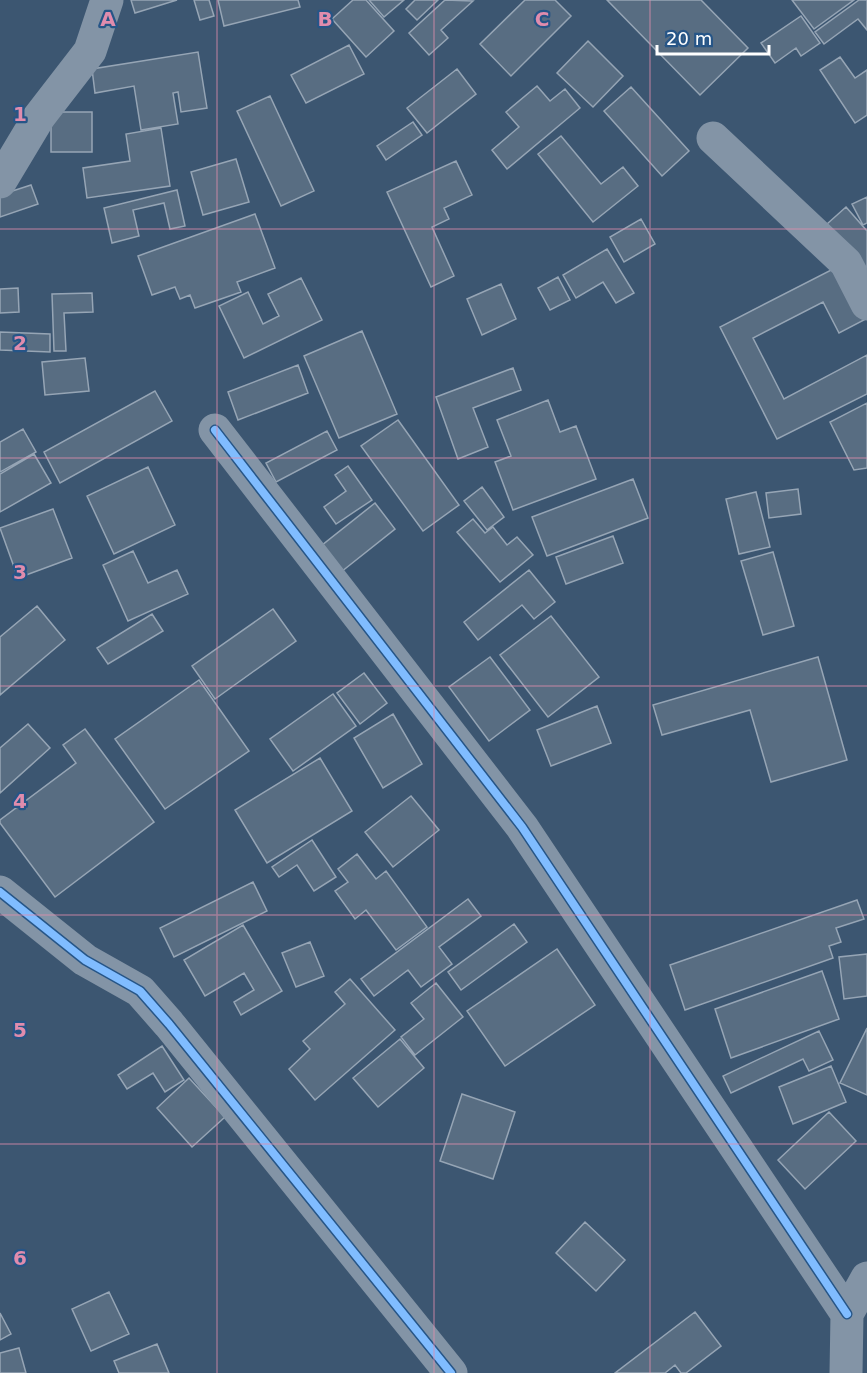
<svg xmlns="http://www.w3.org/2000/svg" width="867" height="1373" font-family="'DejaVu Sans',sans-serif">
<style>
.building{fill:#586d82;stroke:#96a5b5;stroke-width:1.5}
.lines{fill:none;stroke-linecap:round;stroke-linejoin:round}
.minor{stroke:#8394a6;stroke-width:33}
.cycleway-casing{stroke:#265587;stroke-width:11}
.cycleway{stroke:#80bcff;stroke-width:8}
.grid{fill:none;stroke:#e08cad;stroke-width:1.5;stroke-opacity:0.55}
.grid-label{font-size:20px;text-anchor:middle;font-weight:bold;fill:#e08cad;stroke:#265587;stroke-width:4.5;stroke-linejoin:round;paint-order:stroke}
</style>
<rect width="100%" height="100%" fill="#3c5671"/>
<path class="building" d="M 131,0 L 177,0 L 135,13 Z
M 194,0 L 209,0 L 214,16 L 200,20 Z
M 218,0 L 298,0 L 300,7 L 224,26 Z
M 353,0 L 366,0 L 394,31 L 366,57 L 332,19 Z
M 369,0 L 404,0 L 384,17 Z
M 415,0 L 438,0 L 417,20 L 406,9 Z
M 445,0 L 473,1 L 441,30 L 448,38 L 429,55 L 409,33 Z
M 525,0 L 555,0 L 571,16 L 511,76 L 480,44 Z
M 607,0 L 701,0 L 748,48 L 700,95 Z
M 792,0 L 854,0 L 814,29 Z
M 859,0 L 867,0 L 867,30 L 858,19 L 824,44 L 815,32 Z
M 801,16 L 820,43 L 801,56 L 796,48 L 775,63 L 761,43 Z
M 588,41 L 623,76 L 593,107 L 557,73 Z
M 349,45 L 364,74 L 306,103 L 291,75 Z
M 198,52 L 207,108 L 181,112 L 178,92 L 173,93 L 178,124 L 141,130 L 134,86 L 95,93 L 92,69 Z
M 840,57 L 855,78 L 867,70 L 867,115 L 855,123 L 820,70 Z
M 457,69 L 476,94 L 427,133 L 407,108 Z
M 537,86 L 550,101 L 565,89 L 580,108 L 507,169 L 492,150 L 519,127 L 506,112 Z
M 631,87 L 689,151 L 662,176 L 604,111 Z
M 270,96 L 314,191 L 281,206 L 237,111 Z
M 51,112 L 92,112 L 92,152 L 51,152 Z
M 413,122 L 422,135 L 386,160 L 377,146 Z
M 161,128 L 170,186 L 87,198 L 83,168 L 130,161 L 126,134 Z
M 561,136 L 601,184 L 623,167 L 638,186 L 593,222 L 538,154 Z
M 236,159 L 249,202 L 203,215 L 191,172 Z
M 456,161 L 472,195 L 444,208 L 449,219 L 432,227 L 454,276 L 431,287 L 387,192 Z
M 31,185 L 38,204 L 0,217 L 0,195 Z
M 177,190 L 185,226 L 170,229 L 164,203 L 133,210 L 139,236 L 112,243 L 104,208 Z
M 867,197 L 867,223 L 863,225 L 852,204 Z
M 846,207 L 867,231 L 867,269 L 827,224 Z
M 255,214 L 275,268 L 237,282 L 241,292 L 195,308 L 190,295 L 180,299 L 175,287 L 152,295 L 138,256 Z
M 641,219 L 655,244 L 624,262 L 610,237 Z
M 607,249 L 634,293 L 616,303 L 603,282 L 576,298 L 563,275 Z
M 837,267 L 864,320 L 839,333 L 823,302 L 753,338 L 784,399 L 867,355 L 867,394 L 777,439 L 720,327 Z
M 558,277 L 570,300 L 550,310 L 538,288 Z
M 301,278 L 322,320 L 244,358 L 219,306 L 248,292 L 263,324 L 279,316 L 268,294 Z
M 501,284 L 516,319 L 482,335 L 467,299 Z
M 18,288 L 19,312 L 0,313 L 0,289 Z
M 92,293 L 93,312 L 64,313 L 66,351 L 54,351 L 52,294 Z
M 362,331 L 397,414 L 339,438 L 304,356 Z
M 0,332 L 50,334 L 50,352 L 0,350 Z
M 85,358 L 89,391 L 45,395 L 42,362 Z
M 298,365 L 308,393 L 238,420 L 228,392 Z
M 513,368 L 521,390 L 473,408 L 488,447 L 458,459 L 436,397 Z
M 155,391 L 172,421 L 60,483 L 44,452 Z
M 548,400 L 560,432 L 576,426 L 596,479 L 513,510 L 495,462 L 511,456 L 497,420 Z
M 867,403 L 867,468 L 854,470 L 830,422 Z
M 398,420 L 459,505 L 423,531 L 361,446 Z
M 23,429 L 36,452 L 0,472 L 0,442 Z
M 327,431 L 337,450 L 276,482 L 266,463 Z
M 34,454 L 51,483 L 0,512 L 0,474 Z
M 348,466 L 372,500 L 336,524 L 324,507 L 346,491 L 335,475 Z
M 148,467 L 175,525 L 114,554 L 87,496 Z
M 633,479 L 648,518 L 547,556 L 532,517 Z
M 482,487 L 504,517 L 487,530 L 464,501 Z
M 798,489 L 801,514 L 769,518 L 766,493 Z
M 756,492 L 770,547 L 739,554 L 726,499 Z
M 375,503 L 395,529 L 341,572 L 321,546 Z
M 53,509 L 72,558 L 18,578 L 0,528 Z
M 473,519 L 485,533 L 493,527 L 507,545 L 517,537 L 533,555 L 500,582 L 457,532 Z
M 613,536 L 623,563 L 566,584 L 556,557 Z
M 133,551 L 148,583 L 177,570 L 188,594 L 128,621 L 103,565 Z
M 773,552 L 794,626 L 763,635 L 741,561 Z
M 529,570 L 555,602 L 534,619 L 522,605 L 478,640 L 464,622 Z
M 37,606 L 65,640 L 0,695 L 0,637 Z
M 273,609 L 296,641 L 215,699 L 192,666 Z
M 152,614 L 163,631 L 108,664 L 97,648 Z
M 551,616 L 599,677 L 548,717 L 500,655 Z
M 490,657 L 530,710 L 489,741 L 449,687 Z
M 818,657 L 847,760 L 771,782 L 750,710 L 662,735 L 653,705 Z
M 364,673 L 387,703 L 360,724 L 337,693 Z
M 199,680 L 249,751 L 165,809 L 115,739 Z
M 333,694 L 356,726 L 293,771 L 270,739 Z
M 597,706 L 611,743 L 551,766 L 537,730 Z
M 393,714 L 422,764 L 383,788 L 354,738 Z
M 28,724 L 50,748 L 0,793 L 0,748 Z
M 85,729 L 154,822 L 55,897 L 0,823 L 0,820 L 76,763 L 63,745 Z
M 320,758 L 352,811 L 267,863 L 235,810 Z
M 411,796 L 439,830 L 393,867 L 365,832 Z
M 312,840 L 336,877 L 314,891 L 297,865 L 279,877 L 272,867 Z
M 357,854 L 376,879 L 386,871 L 427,927 L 396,950 L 366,910 L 355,919 L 335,891 L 348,882 L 338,869 Z
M 253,882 L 267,911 L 174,957 L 160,928 Z
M 468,899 L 481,916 L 439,947 L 452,964 L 421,987 L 408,970 L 374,996 L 361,979 Z
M 857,900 L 864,919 L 836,928 L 841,942 L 829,946 L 833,958 L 685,1010 L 670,965 Z
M 514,924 L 527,942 L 461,990 L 448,972 Z
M 243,925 L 282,991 L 241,1015 L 234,1002 L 254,990 L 244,973 L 205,996 L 184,960 Z
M 310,942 L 324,976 L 296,987 L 282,953 Z
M 557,949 L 595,1005 L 505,1066 L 467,1011 Z
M 867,954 L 867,996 L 844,999 L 839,957 Z
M 822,971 L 839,1019 L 731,1058 L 715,1009 Z
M 350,979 L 395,1030 L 315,1100 L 289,1069 L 310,1049 L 303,1041 L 345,1004 L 335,992 Z
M 436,983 L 463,1017 L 415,1055 L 401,1037 L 424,1019 L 411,1003 Z
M 867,1028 L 867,1095 L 840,1083 Z
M 819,1031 L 833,1060 L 809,1071 L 803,1059 L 731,1093 L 723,1076 Z
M 400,1039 L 424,1068 L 378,1107 L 353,1078 Z
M 162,1046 L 184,1080 L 165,1092 L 153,1073 L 127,1089 L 118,1075 Z
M 831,1066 L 846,1102 L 793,1124 L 779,1087 Z
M 189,1078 L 225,1117 L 192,1147 L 157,1108 Z
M 462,1094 L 515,1112 L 493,1179 L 440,1161 Z
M 829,1112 L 856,1141 L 805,1189 L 778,1160 Z
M 585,1222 L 625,1260 L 596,1291 L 556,1253 Z
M 109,1292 L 129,1334 L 91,1351 L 72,1309 Z
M 695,1312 L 721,1346 L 686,1373 L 681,1373 L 675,1365 L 665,1373 L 615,1373 Z
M 0,1313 L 11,1334 L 0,1340 Z
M 157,1344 L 169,1373 L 119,1373 L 114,1361 Z
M 19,1348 L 26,1373 L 0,1373 L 0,1353 Z"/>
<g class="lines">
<path class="minor" d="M 713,138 L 846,263 L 867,304
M 0,182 L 39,117 L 90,51 L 107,0
M 215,430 L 522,827 L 847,1314
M 0,892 L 85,960 L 140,991 L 169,1024 L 451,1373
M 846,1373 L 847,1314 L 867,1278"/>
<g class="cycleway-casing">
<path id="cycleway" d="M 215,430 L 522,827 L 847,1314
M 0,892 L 85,960 L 140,991 L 169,1024 L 451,1373"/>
</g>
<use href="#cycleway" class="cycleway"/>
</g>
<path class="grid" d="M 217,0 L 217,1373M 434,0 L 434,1373M 650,0 L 650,1373M 0,229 L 867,229M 0,458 L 867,458M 0,686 L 867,686M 0,915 L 867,915M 0,1144 L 867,1144"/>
<g class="grid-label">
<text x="108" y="26">A</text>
<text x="325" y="26">B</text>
<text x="542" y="26">C</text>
<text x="20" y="121">1</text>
<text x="20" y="350">2</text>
<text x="20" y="579">3</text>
<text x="20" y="808">4</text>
<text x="20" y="1037">5</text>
<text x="20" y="1265">6</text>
</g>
<path d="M657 45v9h112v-9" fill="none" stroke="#ffffff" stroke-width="3"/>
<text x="666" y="45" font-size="18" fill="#ffffff" stroke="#265587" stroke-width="4.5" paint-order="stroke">20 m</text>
</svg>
